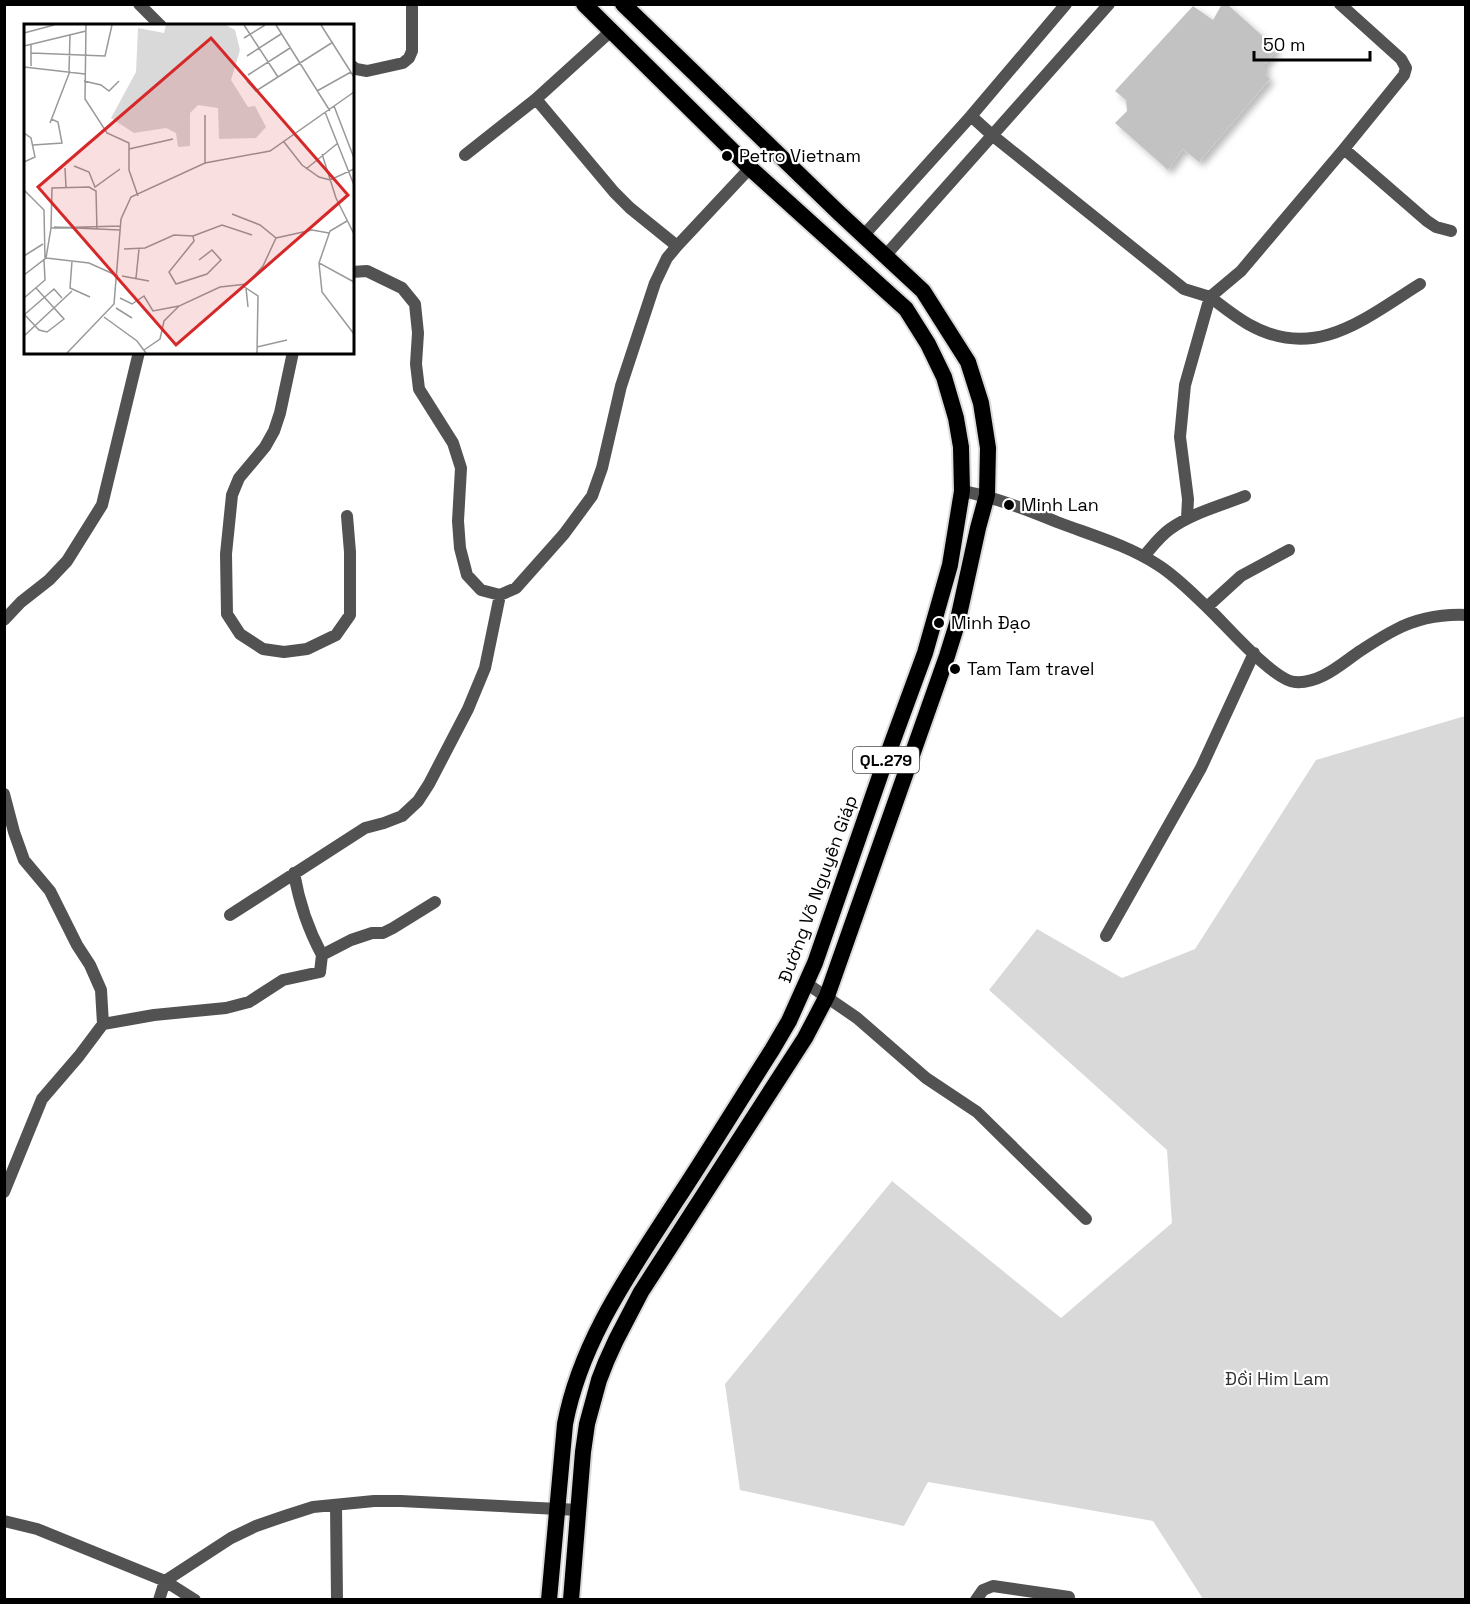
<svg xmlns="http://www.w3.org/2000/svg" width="1470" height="1604" font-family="'Space Grotesk',sans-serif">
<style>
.green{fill:#d9d9d9}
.building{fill:#c2c2c2;filter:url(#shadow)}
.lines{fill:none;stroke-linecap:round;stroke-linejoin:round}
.trunk-casing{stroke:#dbdbdb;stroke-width:20}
.minor{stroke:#525252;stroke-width:12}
.trunk{stroke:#000;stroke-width:16}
.poi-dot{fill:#000;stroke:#fff;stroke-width:2}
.labels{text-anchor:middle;stroke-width:4.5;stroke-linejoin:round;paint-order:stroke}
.shield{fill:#fff;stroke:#4c4c4c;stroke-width:1.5}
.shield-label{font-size:16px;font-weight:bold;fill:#000}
.poi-label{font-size:18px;fill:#000;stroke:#fff;text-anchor:start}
.street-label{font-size:18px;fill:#000;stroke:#fff}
.park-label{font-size:18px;fill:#303030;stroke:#fff}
.inset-road{fill:none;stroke:#999;stroke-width:1.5}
.view{fill:#d62828;fill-opacity:0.15;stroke:#d62828;stroke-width:3}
.inset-edge{fill:none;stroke:#000;stroke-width:3}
</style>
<defs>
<filter id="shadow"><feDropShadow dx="4.5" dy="4.5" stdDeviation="3" flood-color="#0004"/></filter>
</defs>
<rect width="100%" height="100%" fill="#fff"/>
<path class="green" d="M 1465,716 L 1465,1599 L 1203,1599 L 1153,1521 L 928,1482 L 904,1526 L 740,1490 L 725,1384 L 892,1181 L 1061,1318 L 1172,1223 L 1167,1150 L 989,990 L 1037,929 L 1122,978 L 1195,949 L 1316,760 Z"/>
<path class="building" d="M 1222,4 L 1227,4 L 1277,49 L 1265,64 L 1265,74 L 1270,79 L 1199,162 L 1183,149 L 1168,170 L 1115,123 L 1127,111 L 1126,100 L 1115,91 L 1193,6 L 1213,20 Z"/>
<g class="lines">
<g class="trunk-casing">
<path id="trunk" d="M 549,1600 L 565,1424 C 581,1340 631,1271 676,1201 C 709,1151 740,1100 772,1050 L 789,1021 L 815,963 L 882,770 L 925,653 L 950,565 L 962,491 L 961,447 L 956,418 L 944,377 L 928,344 L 906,309 L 750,168 L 584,4
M 571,1600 L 583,1452 L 587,1424 L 599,1380 L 606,1362 L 616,1340 L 641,1292 L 805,1038 L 827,996 L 947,656 L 957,624 L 978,528 L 987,495 L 988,448 L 981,403 L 968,362 L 923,291 L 838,212 L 623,4"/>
</g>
<path class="minor" d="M 139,4 L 161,26
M 352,66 L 356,69 L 367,71 L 403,63 L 409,58 L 412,51 L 412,4
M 536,99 L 614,192 L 630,208 L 677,246
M 971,116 L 992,135 L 1184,289 L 1210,297 L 1241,271 L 1344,149 L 1404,75 L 1406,68 L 1401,59 L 1340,4
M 1344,149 L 1427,221 L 1436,227 L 1451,231
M 465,155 L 536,99 L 611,31
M 863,236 L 971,116 L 1066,4
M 885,256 L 1109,4
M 352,272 L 367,271 L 402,288 L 415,304 L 418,333 L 416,364 L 419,389 L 453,443 L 461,468 L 458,521 L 460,548 L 467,575 L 481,590 L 500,595 L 516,588 L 564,534 L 592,496 L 602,468 L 621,386 L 655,283 L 667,258 L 677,246 L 750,168
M 293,352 L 280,413 L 274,431 L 265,447 L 239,478 L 232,495 L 226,554 L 227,614 L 240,634 L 263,649 L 284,652 L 307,649 L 336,635 L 350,615 L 350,552 L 347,516
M 962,491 C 995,497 1026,509 1057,522 C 1091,535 1127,545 1158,565 C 1177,577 1193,594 1209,609 C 1227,626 1274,681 1295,682 C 1320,684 1341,664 1360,651 C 1371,644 1383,636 1395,630 C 1418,618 1440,614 1466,615
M 1187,518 L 1188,499 L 1180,437 L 1185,385 L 1210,297 C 1222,306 1234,316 1248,324 C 1315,362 1364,319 1420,284
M 1144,556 C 1152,547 1160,536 1170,529 C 1192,513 1220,506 1245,496
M 1207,607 L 1241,576 L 1289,550
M 4,620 L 21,602 L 49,580 L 67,561 L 102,505 L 139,352
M 4,794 L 14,832 L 24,860 L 50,891 L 77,945 L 90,965 L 101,990 L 103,1024 L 154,1015 L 226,1008 L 249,1002 L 283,980 L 320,972 L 322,955 L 351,940 L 372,933 L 383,933 L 393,928 L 435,902
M 294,873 C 299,902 308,929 322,955
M 230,915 L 365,828 L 384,823 L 402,816 L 418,801 L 429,784 L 468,709 L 485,668 L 500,595
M 1106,936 L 1201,768 L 1254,653
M 806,983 L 857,1018 L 926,1078 L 977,1112 L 1086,1219
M 4,1192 L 42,1099 L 79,1056 L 103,1024
M 336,1505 L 337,1600
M 4,1521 L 37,1529 L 165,1581 L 195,1600
M 159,1600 L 165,1581 L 231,1538 L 256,1526 L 285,1516 L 313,1507 L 374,1501 L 401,1501 L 579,1510
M 976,1600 L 983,1590 L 993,1586 L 1069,1597"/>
<use href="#trunk" class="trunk"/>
</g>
<g class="poi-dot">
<circle cx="727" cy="156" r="6"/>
<circle cx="1009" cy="505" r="6"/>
<circle cx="939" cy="623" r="6"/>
<circle cx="955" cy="669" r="6"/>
</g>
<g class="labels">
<rect class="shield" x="853" y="747" width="66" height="26" rx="4.5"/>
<g class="shield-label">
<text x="886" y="766">QL.279</text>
</g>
<g class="poi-label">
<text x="739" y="162">Petro Vietnam</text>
<text x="1021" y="511">Minh Lan</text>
<text x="951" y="629">Minh Đạo</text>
<text x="967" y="675">Tam Tam travel</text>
</g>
<g class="street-label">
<text transform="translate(818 889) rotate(-70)" y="6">Đường Võ Nguyên Giáp</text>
</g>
<g class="park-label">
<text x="1277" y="1385">Đồi Him Lam</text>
</g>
</g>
<g transform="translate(24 24)">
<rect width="330" height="330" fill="#fff"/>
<path d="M 142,1 L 202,1 L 211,6 L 216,26 L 207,56 L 224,83 L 231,82 L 242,103 L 232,114 L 195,115 L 194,84 L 174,81 L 166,89 L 166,122 L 154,123 L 152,109 L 142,104 L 110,109 L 87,94 L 112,48 L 114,4 L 140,9 Z" fill="#d9d9d9"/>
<path class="inset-road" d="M 62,1 L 61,75 L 83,109 L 105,119 L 105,146 L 114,172M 220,1 L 254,53M 252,1 L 306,87M 297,1 L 330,53M 0,9 L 30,1M 220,14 L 241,1M 7,21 L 7,42M 0,22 L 62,7M 7,29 L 81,32 L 88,1M 223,32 L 257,10M 0,43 L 61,50M 45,47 L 46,11M 224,51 L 266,24M 60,57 L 77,61 L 85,67 L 95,57M 223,57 L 232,67 L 309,18M 293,67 L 327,48M 310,82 L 330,134M 301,88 L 330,161M 181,91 L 181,140M 26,99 L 46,47M 0,109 L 7,114 L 11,133 L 0,138M 260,118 L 278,141 L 295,153 L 306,156 L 330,145M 9,121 L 38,119 L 34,98 L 27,95M 105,125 L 149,115M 298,130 L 312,174 L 330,210M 50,142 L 65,148 L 71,163 L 96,145M 41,144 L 42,163M 282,145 L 314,119M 0,166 L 20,186 L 21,235M 323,197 L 306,207 L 295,239 L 330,258M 30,203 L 96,206M 27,204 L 28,164 L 65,163 L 72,167 L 73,206M 169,212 L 198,201 L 228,211M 252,214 L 288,206 L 305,209M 100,225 L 121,224 L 150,211 L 169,212 L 170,217 L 145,248 L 152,260 L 183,250 L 197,236 L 188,226 L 175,236M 0,232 L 19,220M 22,234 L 65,239 L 94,252M 48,237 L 46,264 L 66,273M 295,239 L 298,268 L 330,310M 0,251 L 22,234 L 27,204 L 96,202M 98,252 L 125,257M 112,254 L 115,225M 219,262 L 234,272 L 233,329M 222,264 L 224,283M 0,274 L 21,256 L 20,236M 96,274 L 108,280 L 120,272 L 129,287 L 155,282M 92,284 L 108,294M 0,290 L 15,306 L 23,308 L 40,295 L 12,264M 0,291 L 30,265 L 38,274M 80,293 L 113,317 L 122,329M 0,312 L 48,267M 233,323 L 263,316M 120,326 L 136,315 L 140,297 L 155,282 L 196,263 L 223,260 L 239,242 L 252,214 L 236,201 L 208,190M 43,329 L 90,280 L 97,195 L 107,173 L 181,139 L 246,127 L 330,68"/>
<path class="view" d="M 187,14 L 324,171 L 152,321 L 14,163 Z"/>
<rect width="330" height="330" class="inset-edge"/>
</g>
<rect width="1470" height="1604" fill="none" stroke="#000000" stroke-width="12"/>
<path d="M1254 51v9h116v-9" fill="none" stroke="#000000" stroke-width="3"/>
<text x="1263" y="51" font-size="18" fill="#000000" stroke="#ffffff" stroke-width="4.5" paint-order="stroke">50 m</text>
</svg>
